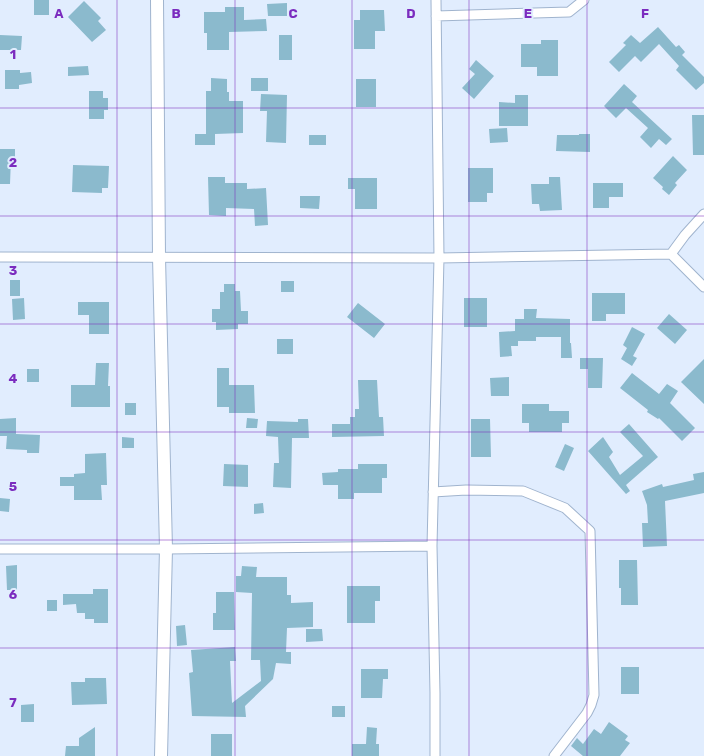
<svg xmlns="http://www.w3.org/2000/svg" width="704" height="756" font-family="Rubik,sans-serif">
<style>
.building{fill:#8bbacd}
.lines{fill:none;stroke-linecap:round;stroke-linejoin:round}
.minor-casing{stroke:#a0b4ce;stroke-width:11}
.tertiary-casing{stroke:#a0b4ce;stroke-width:14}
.minor{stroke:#fff;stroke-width:9}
.tertiary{stroke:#fff;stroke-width:12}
.grid{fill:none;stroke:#7b2cbf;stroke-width:1;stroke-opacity:0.55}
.grid-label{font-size:13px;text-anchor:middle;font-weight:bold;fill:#7b2cbf;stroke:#e1edfe;stroke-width:4;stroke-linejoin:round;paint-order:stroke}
</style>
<rect width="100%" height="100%" fill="#e1edfe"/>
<path class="building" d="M 34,0 L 49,0 L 49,15 L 34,15 Z
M 84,1 L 101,18 L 98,21 L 106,30 L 92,42 L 68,17 Z
M 287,3 L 287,16 L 268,16 L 267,4 Z
M 225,7 L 244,7 L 244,20 L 266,19 L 267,31 L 229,32 L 229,50 L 207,50 L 207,33 L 204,33 L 204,12 L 225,12 Z
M 360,10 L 384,10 L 385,31 L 375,31 L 375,49 L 354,49 L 354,20 L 360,20 Z
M 658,27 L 676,47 L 679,45 L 685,52 L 682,55 L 704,77 L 704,83 L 696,90 L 676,70 L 679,66 L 659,44 L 641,62 L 635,56 L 619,72 L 609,62 L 626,45 L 623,43 L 631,35 L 640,43 Z
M 0,35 L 22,36 L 21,50 L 0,50 Z
M 279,35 L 292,35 L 292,60 L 279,60 Z
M 541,40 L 558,40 L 558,76 L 537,76 L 537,67 L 521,67 L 521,44 L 541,44 Z
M 476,60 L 494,76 L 474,99 L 462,88 L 475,74 L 469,69 Z
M 88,66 L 89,75 L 68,76 L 68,67 Z
M 5,70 L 20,70 L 20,73 L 31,72 L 32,83 L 19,85 L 19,89 L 5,89 Z
M 211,78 L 227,79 L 227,92 L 229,92 L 229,101 L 243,101 L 243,133 L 215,134 L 215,145 L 195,145 L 195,134 L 206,134 L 206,91 L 211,91 Z
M 251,78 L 268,78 L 268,91 L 251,91 Z
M 356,79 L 376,79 L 376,107 L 356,107 Z
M 624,84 L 637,96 L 632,102 L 672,139 L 666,145 L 659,139 L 651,148 L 640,137 L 648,128 L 626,108 L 616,118 L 604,106 Z
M 89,91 L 103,91 L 103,98 L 108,98 L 108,110 L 104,110 L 104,119 L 89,119 Z
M 261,94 L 287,95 L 286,143 L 266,142 L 267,111 L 260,111 Z
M 515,95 L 528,95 L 528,126 L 499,126 L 499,102 L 515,103 Z
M 692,115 L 704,115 L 704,155 L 693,155 Z
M 507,128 L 508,142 L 490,143 L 489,129 Z
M 579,134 L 590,134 L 590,152 L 556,151 L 557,135 L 579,135 Z
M 309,135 L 326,135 L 326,145 L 309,145 Z
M 0,149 L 15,149 L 15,158 L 11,158 L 10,184 L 0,184 Z
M 673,156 L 687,170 L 675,183 L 677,185 L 669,195 L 662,189 L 663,187 L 653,178 Z
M 73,165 L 109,166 L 108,188 L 102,188 L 102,193 L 72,192 Z
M 468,168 L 493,168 L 493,193 L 487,193 L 487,202 L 468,202 Z
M 208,177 L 225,177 L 225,183 L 247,183 L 247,189 L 266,188 L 268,225 L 255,226 L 254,209 L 226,208 L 226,216 L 209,215 Z
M 549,177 L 560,177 L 562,210 L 540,211 L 539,204 L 532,204 L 531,184 L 549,184 Z
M 348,178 L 377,178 L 377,209 L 355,209 L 355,189 L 348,189 Z
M 593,183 L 623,183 L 623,197 L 609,197 L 609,208 L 593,208 Z
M 300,196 L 320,196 L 319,209 L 300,208 Z
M 10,280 L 20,280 L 20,296 L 10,296 Z
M 281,281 L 294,281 L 294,292 L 281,292 Z
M 224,284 L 235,284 L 235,291 L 240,291 L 241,311 L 248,311 L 248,324 L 238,324 L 238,329 L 216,330 L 216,322 L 212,322 L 212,309 L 220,309 L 220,292 L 224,292 Z
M 592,293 L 625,293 L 625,314 L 606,314 L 606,321 L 592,321 Z
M 24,298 L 25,319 L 13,320 L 12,299 Z
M 464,298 L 487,298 L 487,327 L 464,327 Z
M 78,302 L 109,302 L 109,334 L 89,334 L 89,315 L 78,315 Z
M 358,303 L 385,324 L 374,338 L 347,317 Z
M 524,309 L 537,309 L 536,318 L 570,319 L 570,343 L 571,343 L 572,358 L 561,358 L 561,337 L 536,337 L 536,341 L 518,341 L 518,346 L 511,346 L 512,356 L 500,357 L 499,332 L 515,331 L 515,319 L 524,319 Z
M 669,314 L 687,330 L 675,344 L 657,328 Z
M 632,327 L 645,334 L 633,356 L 637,358 L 632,366 L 621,359 L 627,348 L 623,345 Z
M 277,339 L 293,339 L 293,354 L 277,354 Z
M 580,358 L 603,358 L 602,388 L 588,388 L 588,369 L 580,369 Z
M 704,359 L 704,404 L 681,382 Z
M 96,363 L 109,363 L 108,386 L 110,386 L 110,407 L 71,407 L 71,385 L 95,385 Z
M 217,368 L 229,368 L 229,385 L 254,385 L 255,413 L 229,413 L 229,407 L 217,407 Z
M 27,369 L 39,369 L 39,382 L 27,382 Z
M 632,373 L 659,394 L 667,384 L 678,391 L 670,403 L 695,428 L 682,441 L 659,418 L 658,419 L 647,412 L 648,410 L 620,388 Z
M 509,377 L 509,396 L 491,396 L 490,378 Z
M 358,380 L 377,380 L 379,417 L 383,417 L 384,436 L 332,437 L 332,424 L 350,424 L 350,417 L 355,417 L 355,409 L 359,409 Z
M 125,403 L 136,403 L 136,415 L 125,415 Z
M 522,404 L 549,404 L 549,411 L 569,411 L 569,423 L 562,423 L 562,432 L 529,432 L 529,423 L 522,423 Z
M 16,418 L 16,434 L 40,435 L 39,453 L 27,453 L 27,450 L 6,449 L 7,436 L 0,436 L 0,419 Z
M 247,418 L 258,419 L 257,428 L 246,428 Z
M 298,419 L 308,419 L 309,438 L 292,438 L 291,488 L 273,487 L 274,463 L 279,463 L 278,437 L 266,436 L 267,421 L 298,422 Z
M 471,419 L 490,419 L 491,457 L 471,457 Z
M 629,424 L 658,457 L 626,485 L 630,491 L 626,494 L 588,451 L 603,437 L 613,452 L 609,457 L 620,475 L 643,456 L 620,432 Z
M 122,437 L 134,438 L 134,448 L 122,448 Z
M 565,444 L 574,448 L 564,471 L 555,467 Z
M 106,453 L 107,485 L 101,485 L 102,500 L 74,500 L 74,486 L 60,486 L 60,477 L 74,477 L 74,474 L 85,473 L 85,454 Z
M 224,464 L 248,465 L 248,487 L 223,486 Z
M 358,464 L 387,464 L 387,478 L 382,478 L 382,493 L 354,493 L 354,499 L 338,499 L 338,485 L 323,485 L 322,473 L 338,472 L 338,469 L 358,469 Z
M 704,472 L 704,493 L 665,501 L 667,546 L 643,547 L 642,523 L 648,523 L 647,505 L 642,491 L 662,484 L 663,487 L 694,480 L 693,474 Z
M 0,498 L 10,499 L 9,512 L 0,511 Z
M 263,503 L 264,513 L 254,514 L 254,504 Z
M 619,560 L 637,560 L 638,605 L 621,605 L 621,588 L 619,588 Z
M 17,565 L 17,590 L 7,590 L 6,566 Z
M 242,566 L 257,567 L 256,577 L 287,577 L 287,595 L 291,595 L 291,603 L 313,602 L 313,627 L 287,628 L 286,652 L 291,652 L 291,664 L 276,663 L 273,679 L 245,706 L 246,717 L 192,716 L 189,673 L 193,672 L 191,650 L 235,647 L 236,661 L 230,661 L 232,703 L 261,681 L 260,660 L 251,660 L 252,593 L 236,592 L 236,576 L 241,576 Z
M 347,586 L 380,586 L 380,601 L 375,601 L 375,623 L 347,623 Z
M 93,589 L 108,589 L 108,623 L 94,623 L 94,619 L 85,619 L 85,613 L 77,613 L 76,604 L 63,605 L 63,594 L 93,594 Z
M 216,592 L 234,592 L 235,630 L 213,630 L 213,613 L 216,613 Z
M 47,600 L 57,600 L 57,611 L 47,611 Z
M 185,625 L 187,645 L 177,646 L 176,626 Z
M 306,629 L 322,629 L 323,641 L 306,642 Z
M 621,667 L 639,667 L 639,694 L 621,694 Z
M 361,669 L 388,669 L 388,679 L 383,679 L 382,698 L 361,698 Z
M 85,678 L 106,678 L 107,704 L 72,705 L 71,682 L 85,682 Z
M 34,704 L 34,722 L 21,722 L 21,705 Z
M 332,706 L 345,706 L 345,717 L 332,717 Z
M 609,722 L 628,736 L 625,740 L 630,743 L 620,756 L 583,756 L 571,746 L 577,738 L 583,744 L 594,729 L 601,734 Z
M 95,727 L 95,756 L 65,756 L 66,746 L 79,746 L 79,738 Z
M 367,727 L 377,728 L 376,744 L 379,744 L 379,756 L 352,756 L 352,744 L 366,744 Z
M 211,734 L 232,734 L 232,756 L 211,756 Z"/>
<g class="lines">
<g class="minor-casing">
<path id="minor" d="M 436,16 L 569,12 L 584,0
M 671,254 L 685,235 L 704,214
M 0,257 L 439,258 L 671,254 L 704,287
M 433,492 L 466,490 L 523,491 L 565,508 L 590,531 L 594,695 L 591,705 L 587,713 L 554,756
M 0,549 L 166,549 L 432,546
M 435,756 L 435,693 L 432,546 L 439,258 L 436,0"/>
</g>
<g class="tertiary-casing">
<path id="tertiary" d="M 157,0 L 159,257 L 166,549 L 161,756"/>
</g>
<use href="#minor" class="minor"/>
<use href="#tertiary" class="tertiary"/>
</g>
<path class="grid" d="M 117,0 L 117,756M 235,0 L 235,756M 352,0 L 352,756M 469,0 L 469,756M 587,0 L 587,756M 0,108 L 704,108M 0,216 L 704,216M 0,324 L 704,324M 0,432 L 704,432M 0,540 L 704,540M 0,648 L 704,648"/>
<g class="grid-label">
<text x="59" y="18">A</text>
<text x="176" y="18">B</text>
<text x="293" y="18">C</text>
<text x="411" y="18">D</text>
<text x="528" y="18">E</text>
<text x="645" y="18">F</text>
<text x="13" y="59">1</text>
<text x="13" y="167">2</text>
<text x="13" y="275">3</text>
<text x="13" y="383">4</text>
<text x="13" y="491">5</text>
<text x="13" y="599">6</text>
<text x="13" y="707">7</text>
</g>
</svg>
